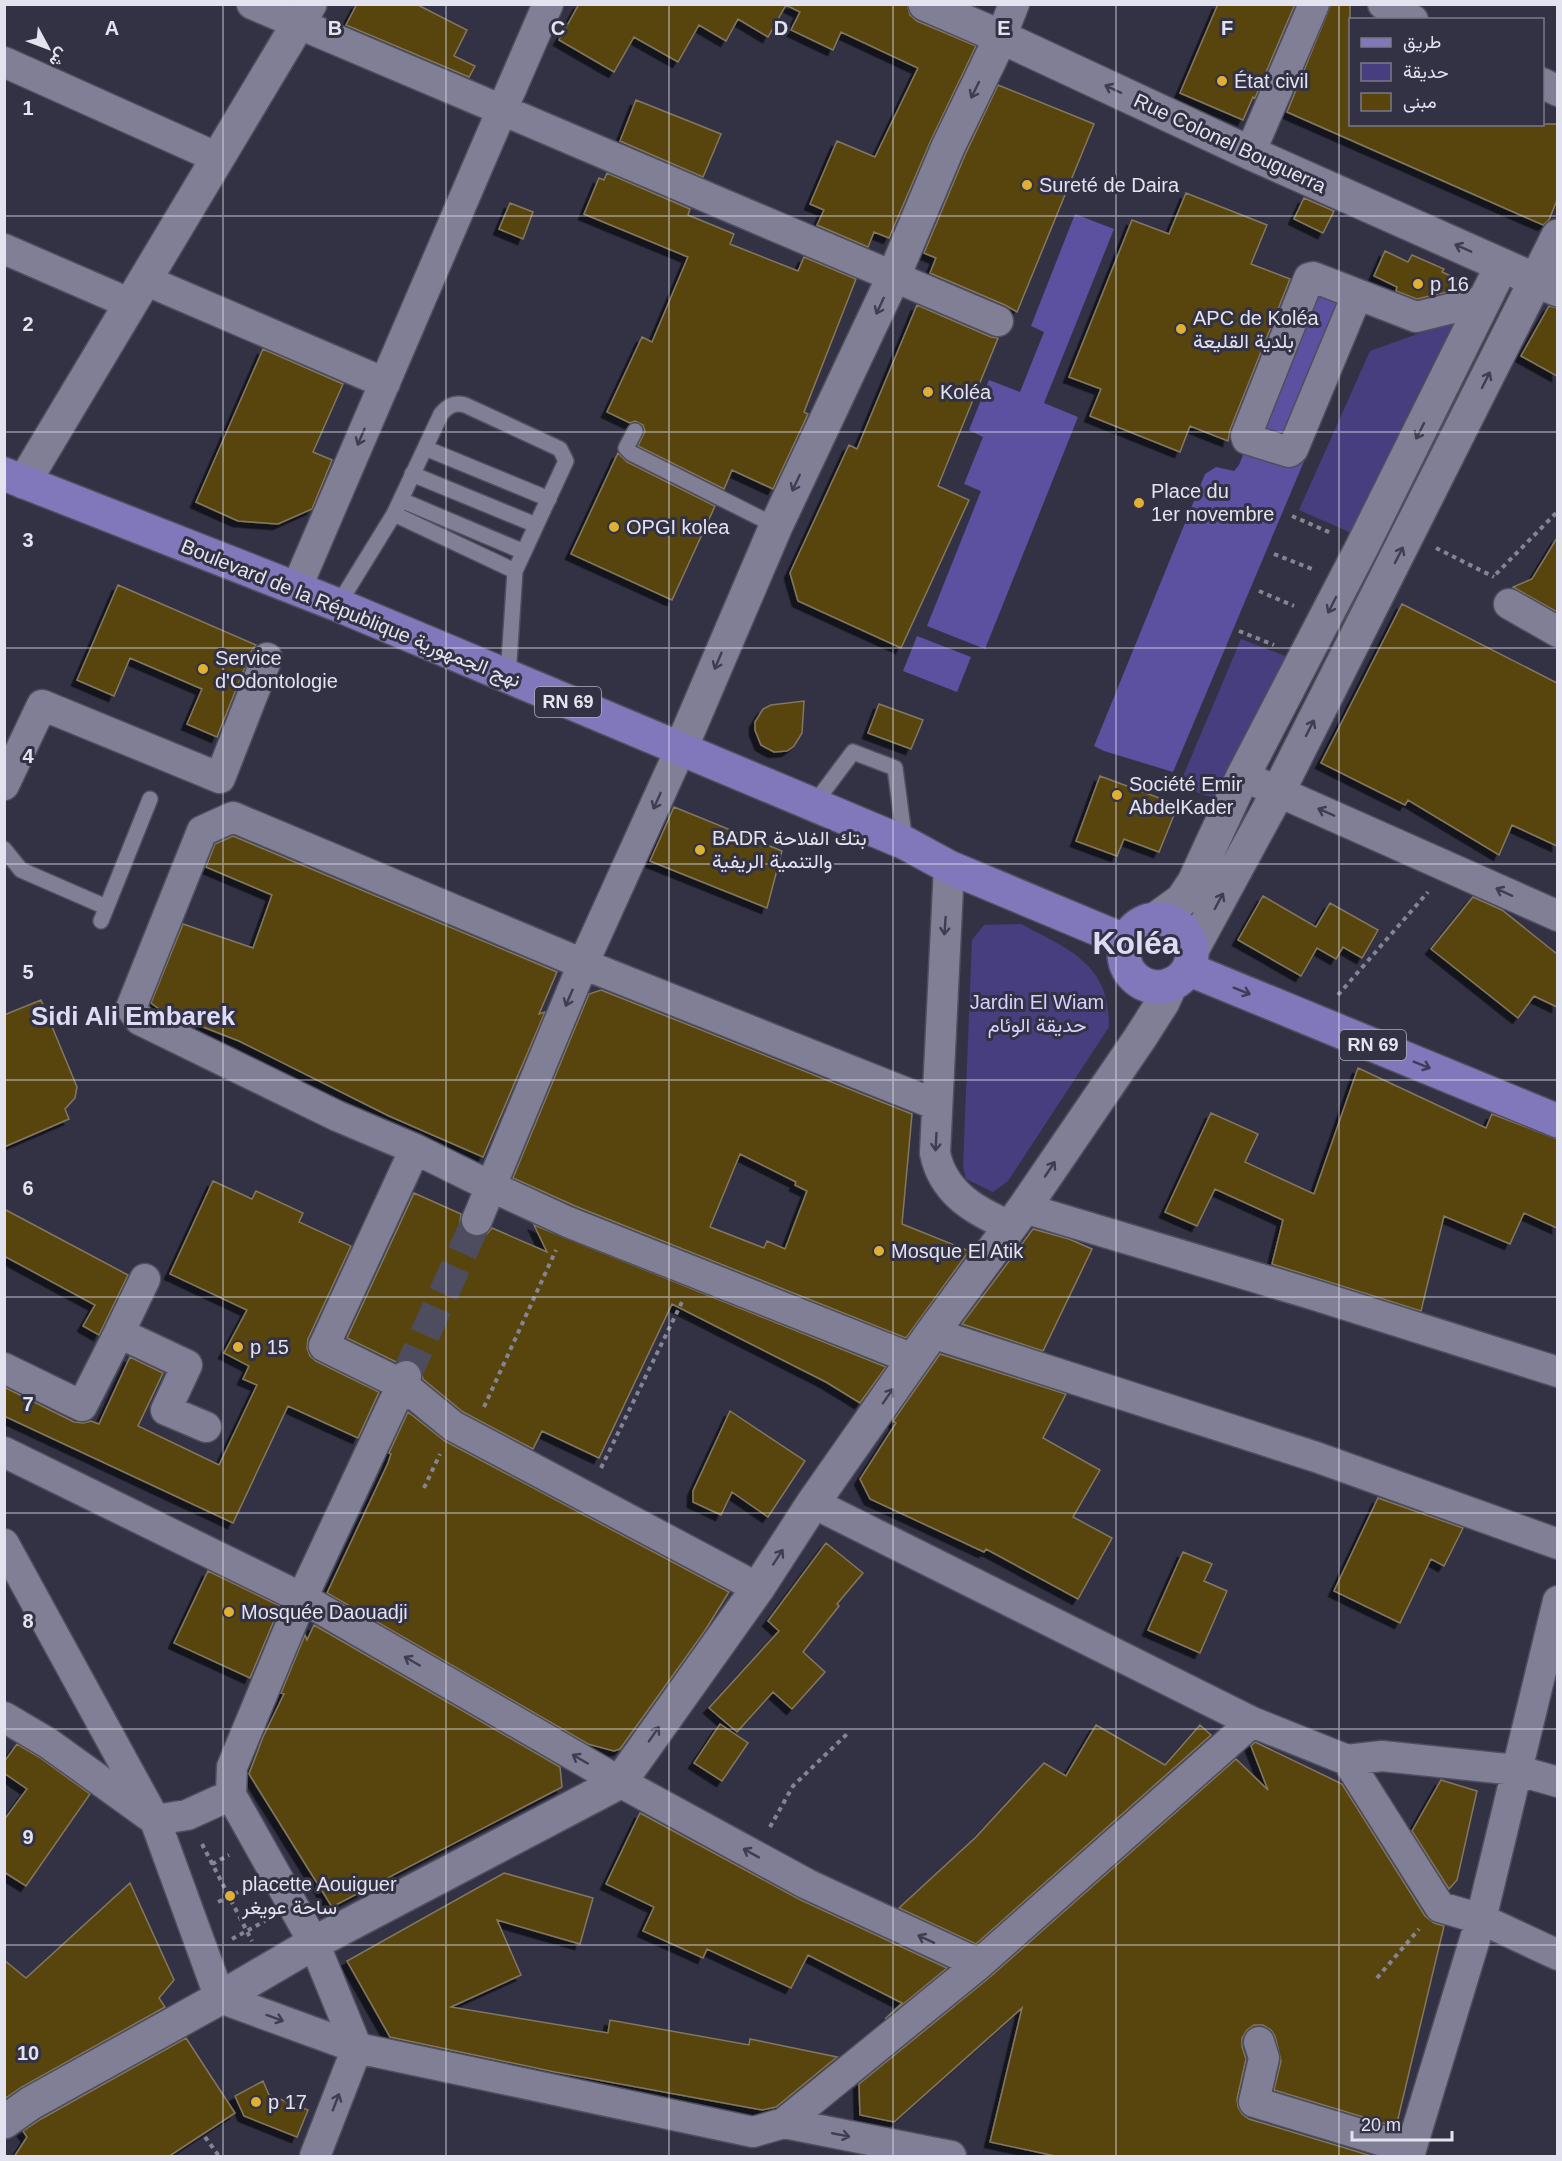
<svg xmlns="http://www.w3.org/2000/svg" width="1562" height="2161" font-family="Helvetica,Vazirmatn,sans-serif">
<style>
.green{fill:#473e7f}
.forest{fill:#5c50a0}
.building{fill:#59440c;stroke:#827861;stroke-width:1.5;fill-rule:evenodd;filter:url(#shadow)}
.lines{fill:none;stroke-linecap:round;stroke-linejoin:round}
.street-tunnel{stroke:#4d4d5f;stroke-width:30;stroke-dasharray:30 15;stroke-linecap:butt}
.lane-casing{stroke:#4f4e5e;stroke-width:18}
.street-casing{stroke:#4f4e5e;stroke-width:33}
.secondary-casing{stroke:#4f4e5e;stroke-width:36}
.primary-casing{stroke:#4f4e5e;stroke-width:36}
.path{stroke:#858495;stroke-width:4;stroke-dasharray:4.5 4.5;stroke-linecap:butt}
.lane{stroke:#807f96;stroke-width:15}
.street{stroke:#807f96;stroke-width:30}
.secondary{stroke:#807f96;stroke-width:33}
.primary{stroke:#8078bb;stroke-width:33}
.oneway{stroke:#3f3e51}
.oneway2{stroke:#3f3c57}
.grid{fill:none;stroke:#e3e3f0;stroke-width:1.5;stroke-opacity:0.55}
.poi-dot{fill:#e0b034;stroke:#333245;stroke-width:2}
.labels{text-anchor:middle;stroke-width:6;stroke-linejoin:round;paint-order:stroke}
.shield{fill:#333245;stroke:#aeaebd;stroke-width:1.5}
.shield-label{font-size:18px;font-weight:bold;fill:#e3e3f0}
.poi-label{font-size:20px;fill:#e3e3f0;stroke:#333245;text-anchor:start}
.street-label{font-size:20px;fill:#e3e3f0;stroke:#333245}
.park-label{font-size:20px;fill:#d4d1ff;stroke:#333245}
.district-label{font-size:26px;font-weight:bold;fill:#dddcf6;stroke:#333245}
.town-label{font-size:32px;font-weight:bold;fill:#dddcf6;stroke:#333245}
.grid-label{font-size:20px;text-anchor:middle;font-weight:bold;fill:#e3e3f0;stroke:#333245;stroke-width:6;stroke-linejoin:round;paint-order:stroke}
</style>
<defs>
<filter id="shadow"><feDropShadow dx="-5.5" dy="5.5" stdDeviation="0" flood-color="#0009"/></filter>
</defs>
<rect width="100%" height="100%" fill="#333245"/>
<path class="green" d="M 1459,319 L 1356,535 L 1299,510 L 1370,351 Z
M 1241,639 L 1293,659 L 1219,800 L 1179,786 Z
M 1021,924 C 1070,950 1110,964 1109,1027 L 1008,1181 L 993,1192 L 966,1179 L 963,1167 L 972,940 L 984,925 Z"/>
<path class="forest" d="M 1075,214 L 1114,229 L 1044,403 L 1078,417 L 985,649 L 927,626 L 981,491 L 964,484 L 983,437 L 969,430 L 989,380 L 1020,392 L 1044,332 L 1031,326 Z
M 1309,289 L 1369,307 L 1173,772 L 1104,751 L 1094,746 L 1205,474 L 1216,467 L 1234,471 L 1239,465 Z
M 917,636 L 971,657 L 957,692 L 903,671 Z"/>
<path class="building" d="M 357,4 L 416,4 L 467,30 L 454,56 L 475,66 L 469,77 L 346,25 Z
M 579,4 L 907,4 L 910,15 L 917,21 L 976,46 L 931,140 L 889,238 L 874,232 L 868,247 L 817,225 L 824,210 L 810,204 L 837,141 L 875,157 L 918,68 L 841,32 L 833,50 L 791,30 L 800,12 L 786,5 L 768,37 L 738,19 L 726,41 L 699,25 L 678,62 L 634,37 L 614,72 L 559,40 Z
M 1218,4 L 1295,4 L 1255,98 L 1253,97 L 1243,120 L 1180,93 Z
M 1331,4 L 1350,4 L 1350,124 L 1557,124 L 1557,200 L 1549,220 L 1543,225 L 1287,112 Z
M 998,85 L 1094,124 L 1017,312 L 1005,305 L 930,273 L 936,258 L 924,253 L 965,155 Z
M 636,100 L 721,134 L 703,177 L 620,141 Z
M 607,173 L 690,209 L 688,215 L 734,234 L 730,244 L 798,271 L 804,257 L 856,279 L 804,412 L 808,414 L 773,489 L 732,470 L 724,489 L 638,446 L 645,431 L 643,425 L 635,421 L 630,423 L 607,412 L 642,337 L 652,342 L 688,257 L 584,214 L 599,178 L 604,180 Z
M 1186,193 L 1267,225 L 1251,264 L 1290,279 L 1230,430 L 1228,441 L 1190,426 L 1180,452 L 1090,416 L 1101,389 L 1069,377 L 1132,220 L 1169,234 Z
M 1304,198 L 1334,211 L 1323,233 L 1294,219 Z
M 510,203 L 533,212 L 523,239 L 499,229 Z
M 1385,251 L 1408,262 L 1412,255 L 1444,269 L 1442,272 L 1466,283 L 1464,288 L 1417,299 L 1396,291 L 1397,287 L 1374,276 Z
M 917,305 L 991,337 L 998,338 L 938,486 L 969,500 L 901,648 L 798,601 L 790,573 L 849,445 L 857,449 Z
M 1549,306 L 1557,308 L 1557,376 L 1521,356 Z
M 263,349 L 343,384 L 313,452 L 332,460 L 312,509 L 278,524 L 238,521 L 196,502 Z
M 618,453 L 627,462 L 715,506 L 672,600 L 571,554 Z
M 1557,538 L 1557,612 L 1513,587 L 1532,579 Z
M 118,585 L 256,645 L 251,652 L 217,737 L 187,724 L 202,689 L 130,658 L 114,696 L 77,680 Z
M 1402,604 L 1557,683 L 1557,846 L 1512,825 L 1499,855 L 1408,800 L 1405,805 L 1321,763 Z
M 804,701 L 802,733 L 794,746 L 787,751 L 774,752 L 761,745 L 755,730 L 755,722 L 763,709 L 771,705 Z
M 879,704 L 923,720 L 911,749 L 868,733 Z
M 1100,776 L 1178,805 L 1159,852 L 1124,839 L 1117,856 L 1076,841 Z
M 674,807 L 782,851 L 767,908 L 650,861 Z
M 233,836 L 557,972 L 539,1014 L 545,1012 L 483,1157 L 389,1116 L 239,1041 L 162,1011 L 151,1003 L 183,924 L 253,948 L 272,895 L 206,867 L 215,844 Z
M 1263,896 L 1316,927 L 1330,903 L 1378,930 L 1362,958 L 1343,947 L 1336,959 L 1317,948 L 1301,976 L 1238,940 Z
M 1473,897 L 1502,910 L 1557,954 L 1557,1007 L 1534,996 L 1518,1018 L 1431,949 Z
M 601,990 L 912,1114 L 902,1224 L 969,1251 L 906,1338 L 575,1206 L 513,1178 L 589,994 ZM 740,1154 L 796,1182 L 795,1185 L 807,1191 L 785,1249 L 767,1241 L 764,1248 L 710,1227 Z
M 41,1000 L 77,1087 L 75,1098 L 65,1109 L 69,1119 L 4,1147 L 4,1015 Z
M 1358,1068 L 1486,1128 L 1492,1114 L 1557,1139 L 1557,1228 L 1524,1213 L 1510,1244 L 1444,1216 L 1421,1311 L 1272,1264 L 1283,1220 L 1215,1189 L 1197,1226 L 1165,1212 L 1211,1113 L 1258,1134 L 1245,1162 L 1314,1194 Z
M 213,1181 L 252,1199 L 256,1191 L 303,1213 L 299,1222 L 351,1246 L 308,1339 L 307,1348 L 310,1356 L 316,1361 L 379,1392 L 358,1438 L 288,1406 L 233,1523 L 4,1416 L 4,1387 L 74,1422 L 83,1423 L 91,1421 L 99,1424 L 130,1357 L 163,1373 L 138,1426 L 219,1465 L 257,1385 L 243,1379 L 249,1366 L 224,1353 L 247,1310 L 170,1274 Z
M 414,1193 L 461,1214 L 460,1222 L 463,1230 L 471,1236 L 480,1237 L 487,1234 L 492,1228 L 547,1252 L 534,1225 L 886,1367 L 860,1403 L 826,1382 L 672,1304 L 599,1458 L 542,1431 L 533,1449 L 463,1412 L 423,1379 L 420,1367 L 414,1361 L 405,1359 L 396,1362 L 347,1338 Z
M 4,1209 L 128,1275 L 99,1335 L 83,1326 L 95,1305 L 4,1256 Z
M 1033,1229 L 1069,1239 L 1092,1249 L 1043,1351 L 962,1324 Z
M 940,1354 L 1066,1394 L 1043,1438 L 1100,1470 L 1073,1517 L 1112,1538 L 1078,1599 L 986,1549 L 984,1552 L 870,1499 L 860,1479 L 896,1423 L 893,1421 Z
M 730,1411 L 805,1461 L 768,1517 L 732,1492 L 721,1515 L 693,1502 L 693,1491 Z
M 408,1412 L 445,1441 L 729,1592 L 704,1632 L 620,1749 L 614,1751 L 588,1744 L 327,1593 L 388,1463 L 391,1454 L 389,1453 Z
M 1378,1498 L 1463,1528 L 1444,1566 L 1431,1559 L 1400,1623 L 1334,1591 Z
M 826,1543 L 863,1573 L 837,1604 L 839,1606 L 803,1652 L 825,1672 L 792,1709 L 773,1692 L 737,1732 L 709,1708 L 779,1631 L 768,1621 Z
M 1183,1552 L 1212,1564 L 1204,1581 L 1227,1591 L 1200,1653 L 1148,1630 Z
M 208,1571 L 280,1606 L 250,1678 L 174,1643 Z
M 314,1625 L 560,1767 L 562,1787 L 332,1907 L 249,1774 L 263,1737 L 284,1694 L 281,1693 L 305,1635 L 307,1640 Z
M 720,1724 L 748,1743 L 722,1781 L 694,1763 Z
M 1096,1725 L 1165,1765 L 1200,1725 L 1211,1735 L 976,1944 L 899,1908 L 976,1837 L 1044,1763 L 1066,1776 Z
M 1255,1742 L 1342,1784 L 1425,1916 L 1434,1923 L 1444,1926 L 1396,2127 L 1274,2090 L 1281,2061 L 1275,2036 L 1271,2030 L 1263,2025 L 1254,2025 L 1247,2030 L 1242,2038 L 1242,2047 L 1246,2059 L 1237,2099 L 1238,2107 L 1242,2114 L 1249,2119 L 1375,2157 L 1060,2157 L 990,2142 L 1022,2008 L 894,2122 L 860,2115 L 859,2084 L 990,1977 L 1236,1759 L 1268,1790 L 1251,1746 Z
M 17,1744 L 39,1757 L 90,1794 L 26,1886 L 4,1872 L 4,1820 L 27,1789 L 4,1773 L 4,1762 Z
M 1441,1780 L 1477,1791 L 1457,1880 L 1449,1889 L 1412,1831 Z
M 640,1813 L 799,1899 L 947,1968 L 885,2019 L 902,2003 L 808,1955 L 791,1988 L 707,1949 L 703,1958 L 643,1931 L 654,1907 L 606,1884 Z
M 504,1873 L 593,1898 L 580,1944 L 497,1920 L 521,1975 L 451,2007 L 608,2033 L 610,2020 L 749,2045 L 750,2039 L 837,2057 L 776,2107 L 762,2110 L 555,2072 L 390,2037 L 347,1961 Z
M 130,1883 L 174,1980 L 159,1998 L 165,2007 L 22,2087 L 4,2099 L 4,1960 L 26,1978 Z
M 186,2038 L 235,2113 L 168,2157 L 14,2157 L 27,2137 L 23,2131 L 41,2119 Z
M 263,2081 L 269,2095 L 308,2110 L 297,2137 L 244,2116 L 235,2096 Z"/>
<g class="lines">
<path class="street-tunnel" d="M 406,1376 L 477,1220"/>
<g class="lane-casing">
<path id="lane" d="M 635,431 L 626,448 L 631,453 L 776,526
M 425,448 L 549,499
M 412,474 L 536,525
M 401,500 L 524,552
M 394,514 L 441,414 C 448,406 454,402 465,405 L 560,449 L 566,461 L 515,571
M 338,605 L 394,514 L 515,571 L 508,677
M 814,804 L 853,752 L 895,768 L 905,843
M 4,849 L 21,870 L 106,907
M 101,921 L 150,799"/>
</g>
<g class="street-casing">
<path id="street" d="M 252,4 L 502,110 L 296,589
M 548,4 L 502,110 L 998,321
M 1383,4 L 1413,20
M 1001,37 L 1014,4
M 4,62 L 218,158
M 1542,83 L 1558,91
M 1250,153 L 1314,4
M 4,249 L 131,304
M 145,280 L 385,383
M 1357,295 L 1293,449 L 1289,452 L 1247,439 L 1246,436 L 1309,278 L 1313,277 L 1416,317 L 1486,300
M 1509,604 L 1558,632
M 1243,776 L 1558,916
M 4,785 L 42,705 L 220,778 L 267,658
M 949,867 L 935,1153 C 943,1193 975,1211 1010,1226
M 415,1149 L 324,1346 L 403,1385 L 453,1426 L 758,1588
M 1024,1208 L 1311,1294 L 1558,1372
M 477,1220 L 583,964 L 681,748
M 119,1333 L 145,1279
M 932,1333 L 1316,1457 L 1558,1544
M 913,1359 L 568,1222 L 490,1186 L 415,1149 L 337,1116 L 140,1020 L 131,1008 L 202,831 L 233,817 L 583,964 L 937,1105
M 4,1368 L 82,1406 L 119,1333 L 187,1365 L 166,1410 L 206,1427
M 4,1452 L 302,1598 L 620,1782 L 807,1884 L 979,1964
M 813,1503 L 1252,1722
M 4,1544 L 155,1820 L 220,1998 L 357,2048 L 753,2132 L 784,2123 L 979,1964 L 1252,1722 L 1347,1760 L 1382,1756 L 1516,1770 L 1558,1782
M 4,1717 L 48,1743 L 155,1820 L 187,1815 L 231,1795 L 232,1767 L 302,1598 L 406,1376
M 1347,1760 L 1440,1907 L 1481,1919 L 1558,1955
M 231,1795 L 314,1943 L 357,2048
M 1259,2042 L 1264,2058 L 1254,2102 L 1410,2149
M 784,2123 L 951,2156
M 315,2156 L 357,2048
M 1409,2156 L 1481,1919 L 1558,1601"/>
</g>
<g class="secondary-casing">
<path id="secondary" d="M 925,4 L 1001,37 L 1250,153 L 1558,290
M 24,482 L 310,4
M 681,748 L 776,526 L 893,278 L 948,147 L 1001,37
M 1157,918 L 1182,900 L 1194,882 L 1243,776 L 1362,547 L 1502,265
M 1191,952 L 1278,792 L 1558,236
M 4,2122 L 31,2103 L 220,1998 L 314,1943 L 620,1782 L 758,1588 L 813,1503 L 932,1333 L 1024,1208 L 1140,1038 L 1163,1002 L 1171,984"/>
</g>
<g class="primary-casing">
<path id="primary" d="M 4,474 L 338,605 L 905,843 L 949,867 L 1126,941
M1124 953a34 34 0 1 1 68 0a34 34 0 1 1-68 0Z
M 1188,969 L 1558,1121"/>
</g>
<path class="path" d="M 1292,516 L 1331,533
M 1436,548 L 1494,577
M 1274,554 L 1312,569
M 1496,574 L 1558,511
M 1259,591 L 1294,606
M 1239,631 L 1274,645
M 1338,995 L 1428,892
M 484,1407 L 556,1250
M 601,1468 L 682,1302
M 424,1488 L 440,1454
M 770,1827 L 793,1786 L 847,1734
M 202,1844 L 252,1941
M 212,1864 L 229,1855
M 218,1902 L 246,1888
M 232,1939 L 265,1921
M 1377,1978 L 1419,1929
M 205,2137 L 219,2156"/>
<use href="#lane" class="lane"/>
<use href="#street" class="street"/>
<use href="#secondary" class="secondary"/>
<use href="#primary" class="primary"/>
</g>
<defs><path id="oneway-shaft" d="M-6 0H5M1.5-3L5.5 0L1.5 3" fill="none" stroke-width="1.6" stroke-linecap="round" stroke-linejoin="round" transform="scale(1.5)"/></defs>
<g class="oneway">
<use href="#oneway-shaft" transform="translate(1113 89) rotate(-155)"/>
<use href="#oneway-shaft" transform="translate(975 90) rotate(116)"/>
<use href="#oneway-shaft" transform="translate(1463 248) rotate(-156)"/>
<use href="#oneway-shaft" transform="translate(880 306) rotate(115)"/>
<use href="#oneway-shaft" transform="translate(1486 380) rotate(-63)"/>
<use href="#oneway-shaft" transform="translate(1420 431) rotate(117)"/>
<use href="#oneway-shaft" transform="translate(361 437) rotate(113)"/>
<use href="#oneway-shaft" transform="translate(796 483) rotate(115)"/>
<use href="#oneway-shaft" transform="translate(1399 555) rotate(-63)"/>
<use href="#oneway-shaft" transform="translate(1332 605) rotate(117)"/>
<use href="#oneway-shaft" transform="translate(718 661) rotate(113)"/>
<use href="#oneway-shaft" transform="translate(1310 728) rotate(-63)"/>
<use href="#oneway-shaft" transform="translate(657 801) rotate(114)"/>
<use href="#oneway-shaft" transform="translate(1326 812) rotate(-156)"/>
<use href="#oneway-shaft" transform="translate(1504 892) rotate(-155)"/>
<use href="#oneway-shaft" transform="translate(1219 901) rotate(-62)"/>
<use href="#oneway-shaft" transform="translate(945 926) rotate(94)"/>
<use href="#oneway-shaft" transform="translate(569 998) rotate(113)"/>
<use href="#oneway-shaft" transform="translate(936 1142) rotate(93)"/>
<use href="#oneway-shaft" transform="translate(1050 1169) rotate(-56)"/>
<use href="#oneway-shaft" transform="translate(888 1396) rotate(-55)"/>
<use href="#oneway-shaft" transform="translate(778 1557) rotate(-57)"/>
<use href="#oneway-shaft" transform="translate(412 1661) rotate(-150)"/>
<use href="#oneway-shaft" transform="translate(654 1734) rotate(-55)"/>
<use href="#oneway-shaft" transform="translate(580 1759) rotate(-150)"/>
<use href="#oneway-shaft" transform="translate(751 1853) rotate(-151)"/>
<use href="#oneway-shaft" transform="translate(926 1939) rotate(-155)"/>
<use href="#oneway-shaft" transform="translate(275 2018) rotate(20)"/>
<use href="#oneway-shaft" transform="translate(336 2102) rotate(-69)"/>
<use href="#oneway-shaft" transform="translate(841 2135) rotate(11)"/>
</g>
<g class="oneway2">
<use href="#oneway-shaft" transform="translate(1242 991) rotate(22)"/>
<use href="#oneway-shaft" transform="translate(1422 1065) rotate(22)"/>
</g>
<path class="grid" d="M 223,4 L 223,2156M 446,4 L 446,2156M 669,4 L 669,2156M 893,4 L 893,2156M 1116,4 L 1116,2156M 1339,4 L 1339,2156M 4,216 L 1558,216M 4,432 L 1558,432M 4,648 L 1558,648M 4,864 L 1558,864M 4,1080 L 1558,1080M 4,1297 L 1558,1297M 4,1513 L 1558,1513M 4,1729 L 1558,1729M 4,1945 L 1558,1945"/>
<g class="poi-dot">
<circle cx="1222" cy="81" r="6"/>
<circle cx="1027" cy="185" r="6"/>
<circle cx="1418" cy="284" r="6"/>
<circle cx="1181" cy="329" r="6"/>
<circle cx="928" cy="392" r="6"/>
<circle cx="1139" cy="503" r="6"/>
<circle cx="614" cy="527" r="6"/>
<circle cx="203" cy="669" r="6"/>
<circle cx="1117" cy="795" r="6"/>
<circle cx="700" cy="850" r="6"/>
<circle cx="879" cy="1251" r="6"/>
<circle cx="238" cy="1347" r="6"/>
<circle cx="229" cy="1612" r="6"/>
<circle cx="230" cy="1896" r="6"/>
<circle cx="256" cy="2102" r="6"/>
</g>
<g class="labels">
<g class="shield">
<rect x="535" y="687" width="66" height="30" rx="4.5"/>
<rect x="1340" y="1030" width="66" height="30" rx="4.5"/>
</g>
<g class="shield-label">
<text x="568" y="708">RN 69</text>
<text x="1373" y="1051">RN 69</text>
</g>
<g class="poi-label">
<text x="1234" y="88">État civil</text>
<text x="1039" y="192">Sureté de Daira</text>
<text x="1430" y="291">p 16</text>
<text x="1193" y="325">APC de Koléa<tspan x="1193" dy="23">بلدية القليعة</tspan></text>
<text x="940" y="399">Koléa</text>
<text x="1151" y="498">Place du<tspan x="1151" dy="23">1er novembre</tspan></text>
<text x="626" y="534">OPGI kolea</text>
<text x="215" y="665">Service<tspan x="215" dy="23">d'Odontologie</tspan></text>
<text x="1129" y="791">Société Emir<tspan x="1129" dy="23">AbdelKader</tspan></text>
<text x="712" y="845">BADR بتك الفلاحة<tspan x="712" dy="23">والتنمية الريفية</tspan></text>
<text x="891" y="1258">Mosque El Atik</text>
<text x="250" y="1354">p 15</text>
<text x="241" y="1619">Mosquée Daouadji</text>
<text x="242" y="1891">placette Aouiguer<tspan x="242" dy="23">ساحة عويغر</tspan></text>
<text x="268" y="2109">p 17</text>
</g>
<g class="street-label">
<text transform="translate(1230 143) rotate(25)" y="7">Rue Colonel Bouguerra</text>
<text transform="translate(351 613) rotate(22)" y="7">Boulevard de la République نهج الجمهورية</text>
</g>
<g class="park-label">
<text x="1037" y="1009">Jardin El Wiam<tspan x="1037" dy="23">حديقة الوئام</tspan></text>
</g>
<g class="district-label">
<text x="133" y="1025">Sidi Ali Embarek</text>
</g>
<g class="town-label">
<text x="1136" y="954">Koléa</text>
</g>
</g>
<g class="grid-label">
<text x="112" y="35">A</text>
<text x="335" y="35">B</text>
<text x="558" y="35">C</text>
<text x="781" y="35">D</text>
<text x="1004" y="35">E</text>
<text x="1227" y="35">F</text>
<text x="28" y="115">1</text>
<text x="28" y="331">2</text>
<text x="28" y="547">3</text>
<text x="28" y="763">4</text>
<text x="28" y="979">5</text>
<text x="28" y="1195">6</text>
<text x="28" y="1411">7</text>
<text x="28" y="1628">8</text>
<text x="28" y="1844">9</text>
<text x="28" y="2060">10</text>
</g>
<rect width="1562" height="2161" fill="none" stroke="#e3e3f0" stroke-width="12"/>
<rect x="1349" y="18" width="195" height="108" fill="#333245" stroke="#797989" stroke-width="1.5"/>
<rect x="1361" y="38" width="30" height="9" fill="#8078bb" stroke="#797989" stroke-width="1.5"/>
<text x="1403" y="48" font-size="18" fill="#e3e3f0">طريق</text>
<rect x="1361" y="63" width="30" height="18" fill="#473e7f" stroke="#797989" stroke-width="1.5"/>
<text x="1403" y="78" font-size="18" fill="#e3e3f0">حديقة</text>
<rect x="1361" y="93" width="30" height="18" fill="#59440c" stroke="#797989" stroke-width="1.5"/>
<text x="1403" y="108" font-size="18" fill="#e3e3f0">مبنى</text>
<g transform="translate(48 48) rotate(131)" stroke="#333245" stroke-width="4.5" paint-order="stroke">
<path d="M0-4.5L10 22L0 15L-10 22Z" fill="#e3e3f0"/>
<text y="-9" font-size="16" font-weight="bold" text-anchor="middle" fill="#e3e3f0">ش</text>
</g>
<path d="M1352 2131v9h100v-9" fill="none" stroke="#e3e3f0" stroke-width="3"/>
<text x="1361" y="2131" font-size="18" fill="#e3e3f0" stroke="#333245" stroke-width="4.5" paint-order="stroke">20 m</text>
</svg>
